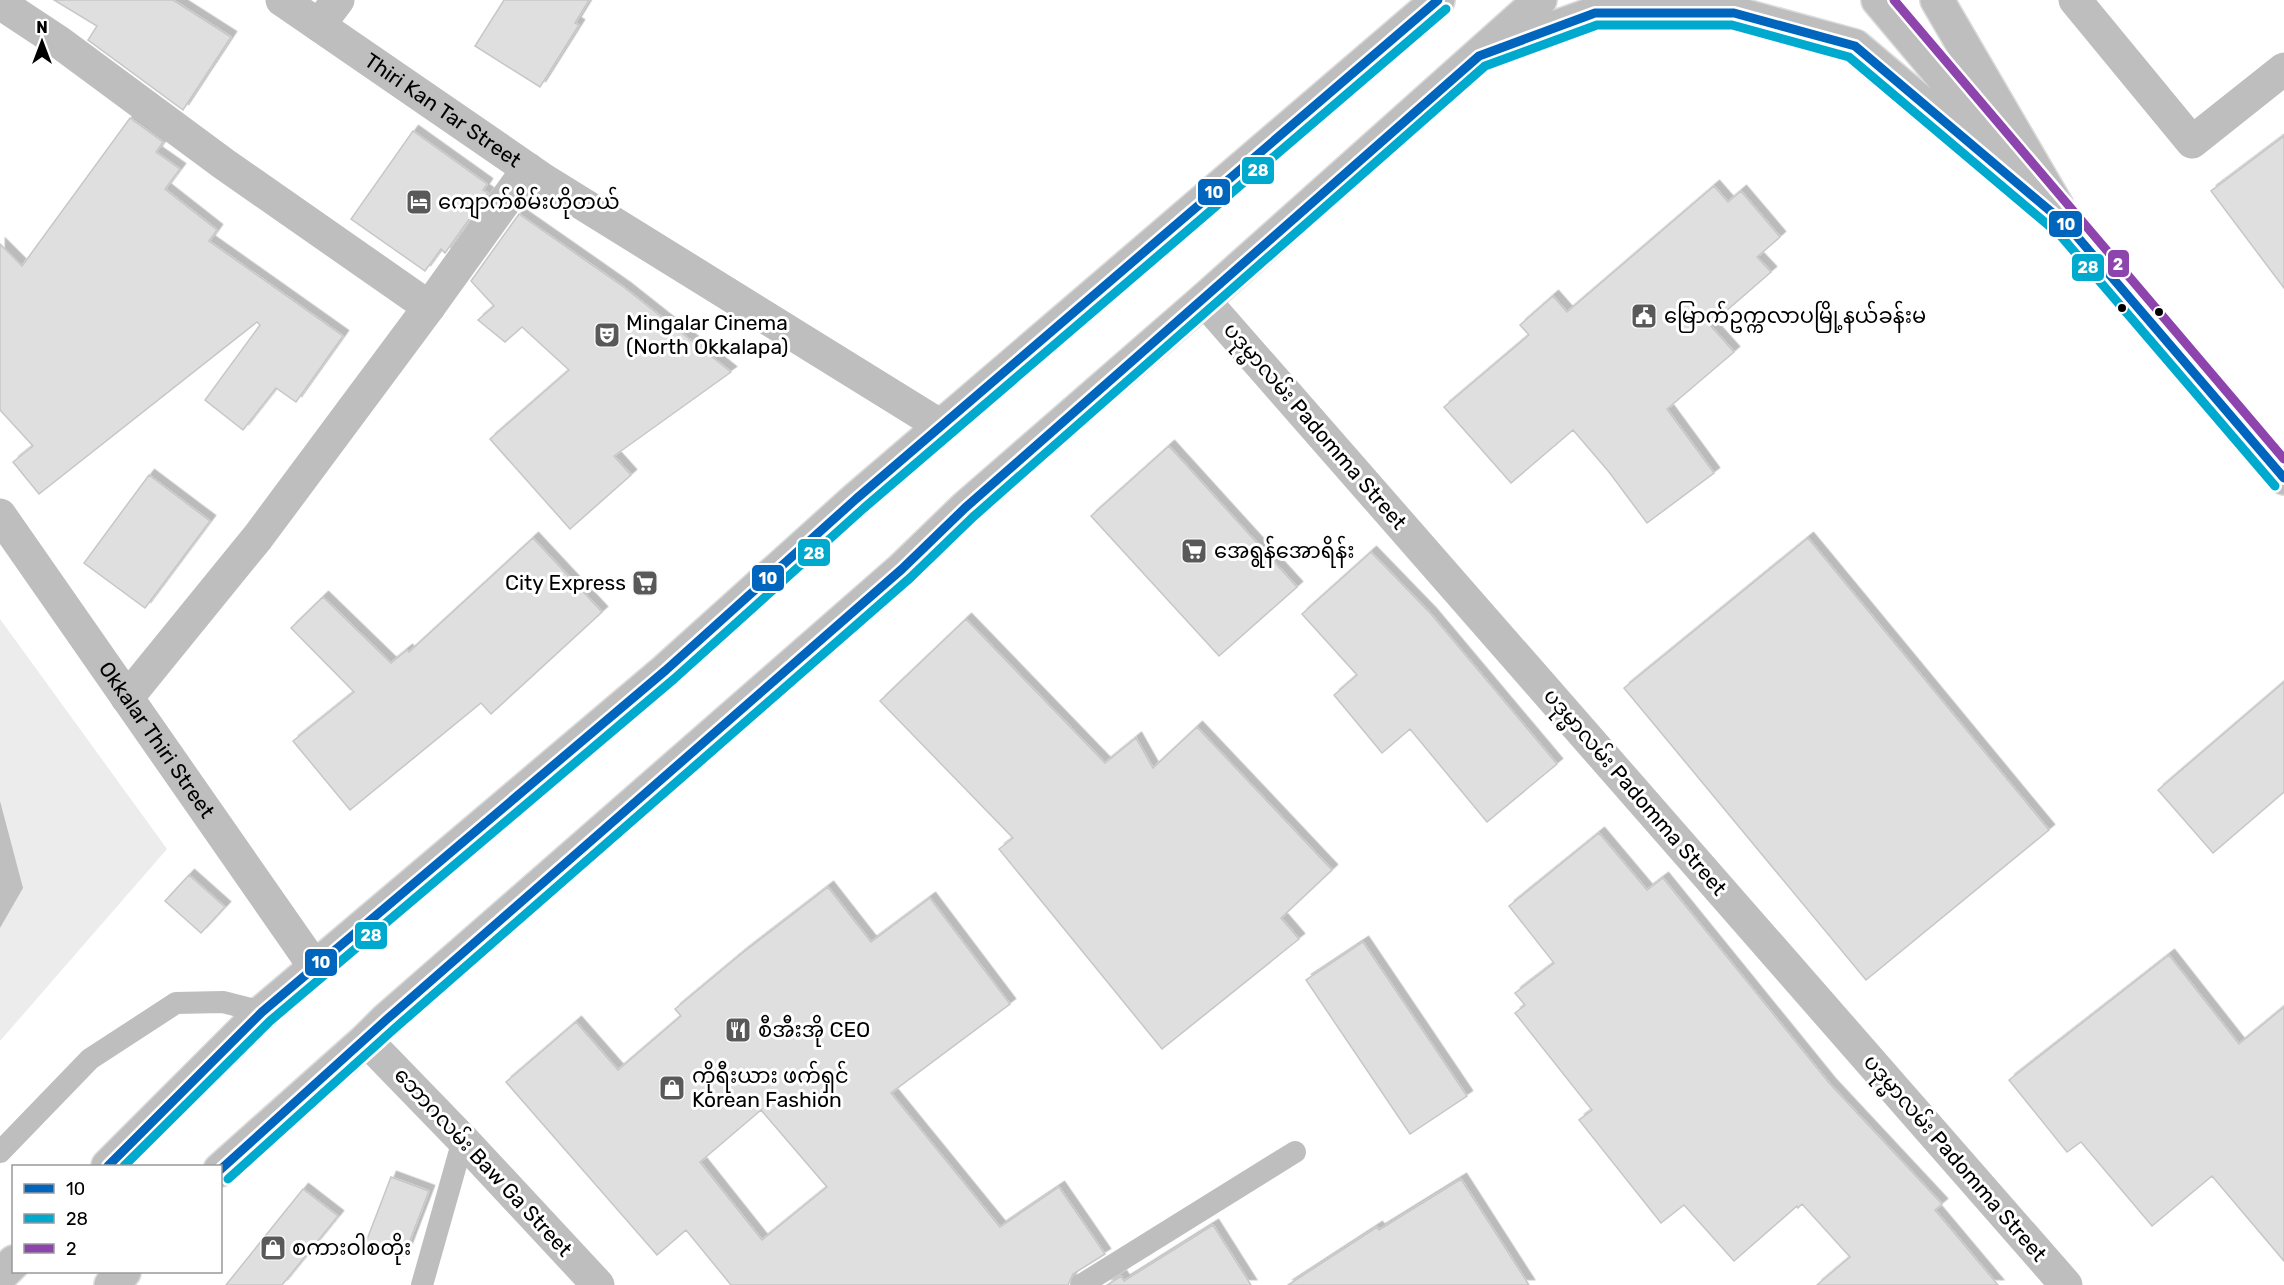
<svg xmlns="http://www.w3.org/2000/svg" width="2284" height="1285" font-family="Rubik,'Noto Sans Myanmar',sans-serif">
<style>
.green{fill:#ececec}
.water{fill:#bfbfbf}
.building{fill:#dfdfdf;stroke:#c7c7c7;stroke-width:1.5;fill-rule:evenodd;filter:url(#shadow)}
.lines{fill:none;stroke-linecap:round;stroke-linejoin:round}
.primary-casing{stroke:#dbdbdb;stroke-width:36}
.lane{stroke:#bebebe;stroke-width:22}
.street{stroke:#bebebe;stroke-width:33}
.primary{stroke:#bebebe;stroke-width:33}
.bus-1-casing{stroke:#fff;stroke-width:14}
.bus-2-casing{stroke:#fff;stroke-width:14}
.bus-3-casing{stroke:#fff;stroke-width:14}
.bus-1{stroke:#0065bd;stroke-width:9}
.bus-2{stroke:#00a9ce;stroke-width:9}
.bus-3{stroke:#8e44ad;stroke-width:9}
.bus-dot{fill:#000;stroke:#fff;stroke-width:2}
.labels{text-anchor:middle;stroke-width:6;stroke-linejoin:round;paint-order:stroke}
.street-label{font-size:21px;fill:#000;stroke:#fff}
.poi-label{font-size:21px;fill:#000;stroke:#fff;text-anchor:start}
.line-badge{stroke:#fff;stroke-width:2}
.badge-label{font-size:16px;text-anchor:middle;font-weight:bold;fill:#fff}
</style>
<defs>
<filter id="shadow"><feDropShadow dx="5.5" dy="-5.5" stdDeviation="0" flood-color="#0004"/></filter>
</defs>
<rect width="100%" height="100%" fill="#fff"/>
<path class="green" d="M 0,619 L 167,849 L 0,1041 Z"/>
<path class="water" d="M 0,801 L 23,888 L 0,928 Z"/>
<path class="building" d="M 54,0 L 173,0 L 231,37 L 183,110 L 88,40 L 97,26 Z
M 504,0 L 589,0 L 575,23 L 579,25 L 540,87 L 475,46 Z
M 130,118 L 163,142 L 156,152 L 180,169 L 165,189 L 217,230 L 209,241 L 343,336 L 296,402 L 276,388 L 243,430 L 205,400 L 260,325 L 257,322 L 39,494 L 13,462 L 33,446 L 0,410 L 0,244 L 22,266 Z
M 413,131 L 487,184 L 483,190 L 488,193 L 445,253 L 441,249 L 425,271 L 351,219 Z
M 2284,136 L 2284,288 L 2211,191 Z
M 1714,186 L 1728,202 L 1741,191 L 1780,237 L 1757,257 L 1771,272 L 1710,325 L 1734,352 L 1667,409 L 1714,473 L 1647,523 L 1609,472 L 1573,430 L 1511,483 L 1444,407 L 1529,335 L 1520,325 L 1553,296 L 1567,312 Z
M 519,214 L 625,288 L 731,372 L 614,456 L 631,475 L 570,529 L 490,439 L 569,370 L 522,327 L 505,342 L 478,320 L 494,306 L 471,281 Z
M 1169,446 L 1297,587 L 1219,656 L 1091,516 Z
M 149,475 L 210,521 L 145,608 L 84,563 Z
M 533,538 L 602,612 L 491,714 L 481,703 L 350,810 L 293,741 L 354,692 L 291,628 L 323,597 L 391,663 L 407,650 L 409,652 Z
M 1808,538 L 2049,830 L 1866,980 L 1624,688 Z
M 1371,552 L 1431,614 L 1557,764 L 1487,822 L 1410,729 L 1382,753 L 1334,695 L 1357,675 L 1302,614 Z
M 966,619 L 1105,763 L 1136,738 L 1153,768 L 1197,727 L 1332,870 L 1281,918 L 1299,939 L 1162,1049 L 999,849 L 1013,838 L 880,701 Z
M 2284,682 L 2284,792 L 2213,853 L 2158,790 Z
M 1599,833 L 1647,890 L 1663,878 L 1830,1084 L 1942,1204 L 1935,1210 L 1998,1285 L 1817,1285 L 1850,1257 L 1802,1204 L 1798,1208 L 1797,1206 L 1734,1261 L 1684,1205 L 1661,1223 L 1579,1120 L 1592,1110 L 1515,1013 L 1525,1005 L 1515,993 L 1554,963 L 1509,906 Z
M 189,875 L 225,907 L 201,933 L 165,901 Z
M 828,887 L 871,942 L 930,898 L 1010,1004 L 891,1093 L 1000,1227 L 1059,1187 L 1105,1254 L 1073,1274 L 1068,1285 L 731,1285 L 686,1230 L 657,1255 L 506,1082 L 576,1022 L 618,1070 L 681,1016 L 675,1009 L 741,954 ZM 761,1110 L 827,1187 L 762,1240 L 700,1162 Z
M 1363,942 L 1467,1096 L 1410,1134 L 1306,980 Z
M 2169,955 L 2239,1044 L 2284,1007 L 2284,1261 L 2212,1176 L 2152,1226 L 2081,1142 L 2067,1152 L 2009,1080 Z
M 391,1177 L 429,1191 L 404,1256 L 366,1242 Z
M 1461,1179 L 1529,1285 L 1288,1285 L 1377,1227 L 1379,1230 Z
M 303,1189 L 338,1216 L 282,1285 L 226,1285 Z
M 1213,1225 L 1251,1285 L 1107,1285 L 1121,1276 L 1124,1281 Z"/>
<g class="lines">
<g class="primary-casing">
<path id="primary" d="M 1878,0 L 2008,155
M 1937,0 L 2057,206
M 1493,50 L 1595,13 L 1734,13 L 1855,46 L 2068,226
M 2055,210 L 2284,478
M 108,1166 L 262,1012 L 666,670 L 856,499 L 1438,0
M 220,1170 L 366,1040 L 386,1020 L 902,569 L 965,508 L 1204,300 L 1540,0
M 0,1276 L 14,1262
M 111,1285 L 124,1272"/>
</g>
<path class="lane" d="M 0,1152 L 90,1059 L 176,1003 L 223,1002 L 262,1012
M 422,1285 L 463,1140
M 1081,1285 L 1295,1152"/>
<g class="street">
<path id="s1" d="M 282,0 L 544,180 L 941,426"/>
<path d="M 2075,0 L 2192,142 L 2284,69"/>
<path d="M 0,3 L 59,42 L 224,164 L 429,307"/>
<path d="M 319,25 L 338,0"/>
<path d="M 1204,300 L 2066,1285"/>
<path id="s2" d="M 0,515 L 314,966"/>
<path d="M 127,698 L 258,537 L 429,307 L 528,169"/>
<path d="M 366,1040 L 463,1140 L 598,1285"/>
</g>
<use href="#primary" class="primary"/>
<g class="bus-1-casing">
<path id="bus-1" d="M 108,1166 L 262,1012 L 666,670 L 856,499 L 1438,0
M 220,1170 L 386,1020 L 902,569 L 965,508 L 1479,56 L 1595,13 L 1734,13 L 1855,46 L 2068,226 L 2284,478"/>
</g>
<g class="bus-2-casing">
<path id="bus-2" d="M 124,1166 L 270,1021 L 674,679 L 864,508 L 1446,9
M 228,1179 L 394,1029 L 910,578 L 973,517 L 1485,66 L 1597,25 L 1732,25 L 1849,57 L 2060,235 L 2275,486"/>
</g>
<g class="bus-3-casing">
<path id="bus-3" d="M 1894,0 L 2284,459"/>
</g>
<use href="#bus-1" class="bus-1"/>
<use href="#bus-2" class="bus-2"/>
<use href="#bus-3" class="bus-3"/>
</g>
<defs>
<g id="hotel-square" transform="scale(1.35)"><rect x="-9" y="-9" width="18" height="18" rx="4" fill="#595959" stroke="#fff"/><path d="M-6-4.5h1.5V1H6V5H4.5V3h-9V5H-6ZM-4 0a1.8 1.8 0 1 1 3.6 0ZM.5 0V-2.5h3Q6-2.5 6 0Z" fill="#fff"/></g>
<g id="civic-square" transform="scale(1.35)"><rect x="-9" y="-9" width="18" height="18" rx="4" fill="#595959" stroke="#fff"/><path d="M-.6-6.5H3V-4.5H.6V-3L4-1V1h2V6H-6V1h2V-1L-.6-3ZM-1.2 2.5V6h2.4V2.5Z" fill="#fff"/></g>
<g id="theatre-square" transform="scale(1.35)"><rect x="-9" y="-9" width="18" height="18" rx="4" fill="#595959" stroke="#fff"/><path d="M-5-5.5Q0-4 5-5.5V0Q5 5 0 6Q-5 5-5 0ZM-3.3-2.5H-1v1.5H-3.3ZM1-2.5H3.3v1.5H1ZM-2.8 1Q0 5.5 2.8 1Z" fill="#fff"/></g>
<g id="supermarket-square" transform="scale(1.35)"><rect x="-9" y="-9" width="18" height="18" rx="4" fill="#595959" stroke="#fff"/><path d="M-6-5.5h2.5l.6 2H6L4.5 2H-2.5L-4.4-4H-6ZM-1.5 3.2a1.3 1.3 0 1 0 .1 0ZM3 3.2a1.3 1.3 0 1 0 .1 0Z" fill="#fff"/></g>
<g id="restaurant-square" transform="scale(1.35)"><rect x="-9" y="-9" width="18" height="18" rx="4" fill="#595959" stroke="#fff"/><path d="M-5-6h1v4h1v-4h1v4h1v-4h1v5L-1.5 .5V6h-2V.5L-5-1ZM5-6V6H3V1.5H1.5Q1.5-4 5-6Z" fill="#fff"/></g>
<g id="shop-square" transform="scale(1.35)"><rect x="-9" y="-9" width="18" height="18" rx="4" fill="#595959" stroke="#fff"/><path d="M-5-2.5h2.3a2.7 3.5 0 0 1 5.4 0H5L5.5 6h-11ZM-1.5-2.5h3a1.5 2.3 0 0 0-3 0Z" fill="#fff"/></g>
</defs>
<g fill-rule="evenodd">
<use href="#hotel-square" x="419" y="202"/>
<use href="#civic-square" x="1644" y="316"/>
<use href="#theatre-square" x="607" y="335"/>
<use href="#supermarket-square" x="1194" y="551"/>
<use href="#supermarket-square" x="645" y="583"/>
<use href="#restaurant-square" x="738" y="1030"/>
<use href="#shop-square" x="672" y="1088"/>
<use href="#shop-square" x="273" y="1248"/>
</g>
<g class="bus-dot">
<circle cx="2122" cy="308" r="5"/>
<circle cx="2159" cy="312" r="5"/>
</g>
<g class="labels">
<g class="street-label">
<text dy="7" stroke="none"><textPath href="#s1" startOffset="195">Thiri Kan Tar Street</textPath></text>
<text transform="translate(1315 426) rotate(49)" y="7">ပဒုမ္မာလမ်း Padomma Street</text>
<text dy="7" stroke="none"><textPath href="#s2" startOffset="274">Okkalar Thiri Street</textPath></text>
<text transform="translate(1635 792) rotate(49)" y="7">ပဒုမ္မာလမ်း Padomma Street</text>
<text transform="translate(1955 1158) rotate(49)" y="7">ပဒုမ္မာလမ်း Padomma Street</text>
<text transform="translate(483 1162) rotate(47)" y="7">ဘောဂလမ်း Baw Ga Street</text>
</g>
<g class="poi-label">
<text x="438" y="209">ကျောက်စိမ်းဟိုတယ်</text>
<text x="1664" y="323">မြောက်ဥက္ကလာပမြို့နယ်ခန်းမ</text>
<text x="626" y="330">Mingalar Cinema<tspan x="626" dy="24">(North Okkalapa)</tspan></text>
<text x="1214" y="558">အေရွန်အောရိန်း</text>
<text x="626" y="590" text-anchor="end">City Express</text>
<text x="758" y="1037">စီအီးအို CEO</text>
<text x="692" y="1083">ကိုရီးယား ဖက်ရှင်<tspan x="692" dy="24">Korean Fashion</tspan></text>
<text x="292" y="1255">စကားဝါစတိုး</text>
</g>
</g>
<g class="line-badge">
<rect x="1241" y="156" width="34" height="29" rx="6" fill="#00a9ce"/>
<rect x="1197" y="178" width="34" height="28" rx="6" fill="#0065bd"/>
<rect x="2048" y="210" width="35" height="28" rx="6" fill="#0065bd"/>
<rect x="2107" y="249" width="23" height="29" rx="6" fill="#8e44ad"/>
<rect x="2071" y="253" width="34" height="29" rx="6" fill="#00a9ce"/>
<rect x="797" y="538" width="34" height="29" rx="6" fill="#00a9ce"/>
<rect x="751" y="564" width="34" height="28" rx="6" fill="#0065bd"/>
<rect x="354" y="921" width="34" height="29" rx="6" fill="#00a9ce"/>
<rect x="304" y="948" width="34" height="29" rx="6" fill="#0065bd"/>
</g>
<g class="badge-label">
<text x="1258" y="176">28</text>
<text x="1214" y="198">10</text>
<text x="2066" y="230">10</text>
<text x="2118" y="270">2</text>
<text x="2088" y="273">28</text>
<text x="814" y="559">28</text>
<text x="768" y="584">10</text>
<text x="371" y="941">28</text>
<text x="321" y="968">10</text>
</g>
<rect x="12" y="1165" width="210" height="108" fill="#ffffff" stroke="#999999" stroke-width="1.5"/>
<rect x="24" y="1184" width="30" height="9" fill="#0065bd" stroke="#999999" stroke-width="1.5"/>
<text x="66" y="1195" font-size="18" fill="#000000">10</text>
<rect x="24" y="1214" width="30" height="9" fill="#00a9ce" stroke="#999999" stroke-width="1.5"/>
<text x="66" y="1225" font-size="18" fill="#000000">28</text>
<rect x="24" y="1244" width="30" height="9" fill="#8e44ad" stroke="#999999" stroke-width="1.5"/>
<text x="66" y="1255" font-size="18" fill="#000000">2</text>
<g transform="translate(42 42)" stroke="#ffffff" stroke-width="4.5" paint-order="stroke">
<path d="M0-4.5L10 22L0 15L-10 22Z" fill="#000000"/>
<text y="-9" font-size="16" font-weight="bold" text-anchor="middle" fill="#000000">N</text>
</g>
</svg>
